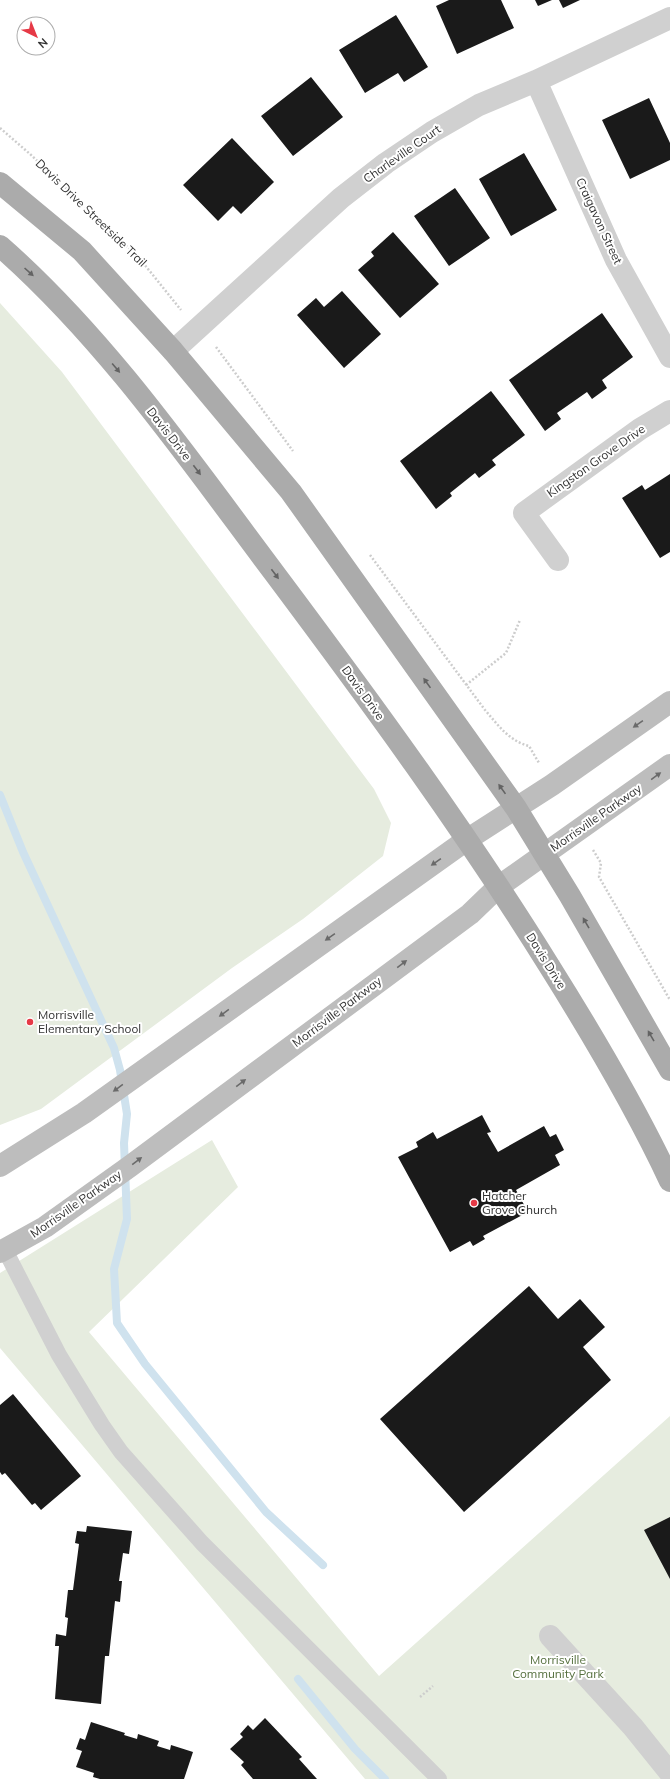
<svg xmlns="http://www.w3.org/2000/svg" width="670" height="1779" font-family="Mulish,sans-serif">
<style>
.green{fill:#e6ecdf}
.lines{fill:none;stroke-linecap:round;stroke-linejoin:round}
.stream{stroke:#cfe2ee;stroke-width:8}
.building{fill:#1a1a1a}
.path{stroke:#cdcdcd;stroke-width:2.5;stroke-dasharray:2 2;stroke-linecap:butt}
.service{stroke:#d0d0d0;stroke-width:16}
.minor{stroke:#d0d0d0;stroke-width:22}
.secondary{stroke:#bdbdbd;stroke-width:22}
.primary{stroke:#ababab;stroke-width:22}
.oneway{fill:#636363}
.oneway2{fill:#6a6a6a}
.poi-dot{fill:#e63946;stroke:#fff;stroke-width:1.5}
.labels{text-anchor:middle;stroke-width:4;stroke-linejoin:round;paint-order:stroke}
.street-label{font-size:12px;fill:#333;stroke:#fff}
.poi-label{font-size:12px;fill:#333;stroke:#fff;text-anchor:start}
.park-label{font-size:12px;fill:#56703f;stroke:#fff}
</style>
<rect width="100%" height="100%" fill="#fff"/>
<path class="green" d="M 0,303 L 62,372 L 374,789 L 391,823 L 383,856 L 303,919 L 232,968 L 41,1109 L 0,1125 Z
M 212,1140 L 238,1187 L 89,1332 L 379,1676 L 670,1416 L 670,1779 L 365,1779 L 0,1348 L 0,1273 Z"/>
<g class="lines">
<path class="stream" d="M 0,795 L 23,852 L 114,1048 L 120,1070 L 127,1114 L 124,1143 L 127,1219 L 114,1269 L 117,1323 L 145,1364 L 266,1512 L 323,1565
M 298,1679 L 355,1749 L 385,1779"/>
</g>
<path class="building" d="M 449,0 L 501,0 L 514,28 L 457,54 L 436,6 Z
M 535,0 L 552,0 L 538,6 Z
M 559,0 L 580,0 L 563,8 Z
M 396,15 L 428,67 L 404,82 L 398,73 L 365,93 L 339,50 Z
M 311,77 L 343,117 L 293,156 L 261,116 Z
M 649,98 L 670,143 L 670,160 L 630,179 L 602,120 Z
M 232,138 L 274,182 L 241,214 L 233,206 L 218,221 L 183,185 Z
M 524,153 L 557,210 L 511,236 L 479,179 Z
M 455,188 L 490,238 L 449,266 L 414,216 Z
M 393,232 L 439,284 L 400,318 L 358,270 L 374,256 L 371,252 Z
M 342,291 L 381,334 L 344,368 L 297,315 L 316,298 L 324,307 Z
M 602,313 L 633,357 L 602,380 L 607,388 L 592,399 L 587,392 L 557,413 L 561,419 L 545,431 L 509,380 Z
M 491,391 L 525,435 L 492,460 L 496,465 L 479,478 L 475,473 L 450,493 L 452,496 L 436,509 L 400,461 Z
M 670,474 L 670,552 L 660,558 L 622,498 L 642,485 L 645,490 Z
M 482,1115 L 491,1132 L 487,1133 L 498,1152 L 544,1126 L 550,1137 L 556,1134 L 564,1150 L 555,1155 L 560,1165 L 516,1190 L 528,1212 L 483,1236 L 485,1239 L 473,1246 L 470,1241 L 450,1252 L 398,1157 L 418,1147 L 416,1142 L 433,1132 L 437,1139 Z
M 529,1286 L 558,1319 L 580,1299 L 605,1327 L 583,1347 L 611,1380 L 464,1512 L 380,1419 Z
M 13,1394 L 81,1476 L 41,1510 L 35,1503 L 32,1505 L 5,1473 L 2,1475 L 0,1472 L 0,1405 Z
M 670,1517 L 670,1579 L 644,1530 Z
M 87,1526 L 132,1531 L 129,1554 L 123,1553 L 119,1581 L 122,1581 L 120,1602 L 115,1601 L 109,1656 L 105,1656 L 101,1704 L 55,1699 L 59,1646 L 55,1646 L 56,1634 L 66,1636 L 68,1618 L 65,1617 L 68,1590 L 73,1590 L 79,1544 L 75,1543 L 77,1531 L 86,1532 Z
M 265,1718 L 302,1757 L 299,1759 L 317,1779 L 253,1779 L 241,1765 L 244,1762 L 230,1749 L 243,1737 L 240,1734 L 248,1725 L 253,1730 Z
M 91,1722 L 125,1733 L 124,1735 L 137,1739 L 138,1734 L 159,1741 L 157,1746 L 170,1750 L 171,1745 L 193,1752 L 184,1779 L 100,1779 L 93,1777 L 94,1773 L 76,1767 L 82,1751 L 76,1749 L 80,1738 L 85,1740 Z"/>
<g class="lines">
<path class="path" d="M 0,128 L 30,154 L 140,259 L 181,310
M 216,347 L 293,451
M 370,555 L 485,710 C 498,725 509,741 529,746 L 539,763
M 466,685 L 506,653 L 520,620
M 593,850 L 601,863 L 599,877 L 670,1000
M 420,1697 L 433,1686"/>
<path class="service" d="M 5,1250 L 59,1355 L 102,1425 L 121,1452 L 202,1543 L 439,1779"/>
<path class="minor" d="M 536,81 L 616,260 L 670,357
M 173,351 L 341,198 L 386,163 L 432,132 L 479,105 L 536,81 L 670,18
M 558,560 L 524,513 L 640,429 L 670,411
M 550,1636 L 633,1727 L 670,1773"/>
<path class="secondary" d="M 0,1166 L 84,1113 L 468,839 L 552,785 L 670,702
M 0,1252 L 45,1227 L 129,1167 L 470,914 L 498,887 L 670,765"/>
<path class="primary" d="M 0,183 L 82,251 L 173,351 L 291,492 L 516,808 L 570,896 L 670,1070
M 0,246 C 107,340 190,461 275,574 C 370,701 464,829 548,964 C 592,1034 635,1106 670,1181"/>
</g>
<defs><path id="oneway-solid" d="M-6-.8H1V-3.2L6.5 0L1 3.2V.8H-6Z"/></defs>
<g class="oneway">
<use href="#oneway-solid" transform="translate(29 272) rotate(42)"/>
<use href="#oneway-solid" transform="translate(116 368) rotate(50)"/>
<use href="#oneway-solid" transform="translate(197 470) rotate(53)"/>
<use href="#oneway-solid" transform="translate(275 574) rotate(53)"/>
<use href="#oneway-solid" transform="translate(427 683) rotate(-125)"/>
<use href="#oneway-solid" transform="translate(502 789) rotate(-125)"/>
<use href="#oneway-solid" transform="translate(586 923) rotate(-120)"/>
<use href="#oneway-solid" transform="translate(651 1036) rotate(-120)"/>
</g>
<g class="oneway2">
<use href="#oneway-solid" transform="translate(638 724) rotate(145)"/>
<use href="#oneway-solid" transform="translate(656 776) rotate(-36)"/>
<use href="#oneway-solid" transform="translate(436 862) rotate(145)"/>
<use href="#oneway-solid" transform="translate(330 937) rotate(145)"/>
<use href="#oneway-solid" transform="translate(402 964) rotate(-37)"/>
<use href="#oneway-solid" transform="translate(224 1013) rotate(144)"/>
<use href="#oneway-solid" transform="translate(241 1083) rotate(-37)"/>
<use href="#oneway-solid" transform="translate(118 1088) rotate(144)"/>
<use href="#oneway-solid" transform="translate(137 1161) rotate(-37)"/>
</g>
<g class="poi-dot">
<circle cx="30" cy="1022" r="4"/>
<circle cx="474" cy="1203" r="4"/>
</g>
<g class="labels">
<g class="street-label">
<text transform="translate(402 154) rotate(-35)" y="4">Charleville Court</text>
<text transform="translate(91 213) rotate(44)" y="4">Davis Drive Streetside Trail</text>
<text transform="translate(599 221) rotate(65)" y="4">Craigavon Street</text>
<text transform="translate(169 434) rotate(52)" y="4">Davis Drive</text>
<text transform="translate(596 461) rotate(-35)" y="4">Kingston Grove Drive</text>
<text transform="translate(363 693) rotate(54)" y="4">Davis Drive</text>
<text transform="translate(596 818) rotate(-35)" y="4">Morrisville Parkway</text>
<text transform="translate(546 961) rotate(58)" y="4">Davis Drive</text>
<text transform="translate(337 1012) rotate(-37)" y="4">Morrisville Parkway</text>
<text transform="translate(76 1204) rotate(-35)" y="4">Morrisville Parkway</text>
</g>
<g class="poi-label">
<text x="38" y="1019">Morrisville<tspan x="38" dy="14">Elementary School</tspan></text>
<text x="482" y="1200">Hatcher<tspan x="482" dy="14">Grove Church</tspan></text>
</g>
<g class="park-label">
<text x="558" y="1664">Morrisville<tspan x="558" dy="14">Community Park</tspan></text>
</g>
</g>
<g transform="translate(36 36) rotate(137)"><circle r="19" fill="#ffffff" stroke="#adadad"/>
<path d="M0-3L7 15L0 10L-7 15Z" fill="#e63946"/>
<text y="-6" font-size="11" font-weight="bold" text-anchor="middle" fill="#333333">N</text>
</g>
</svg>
